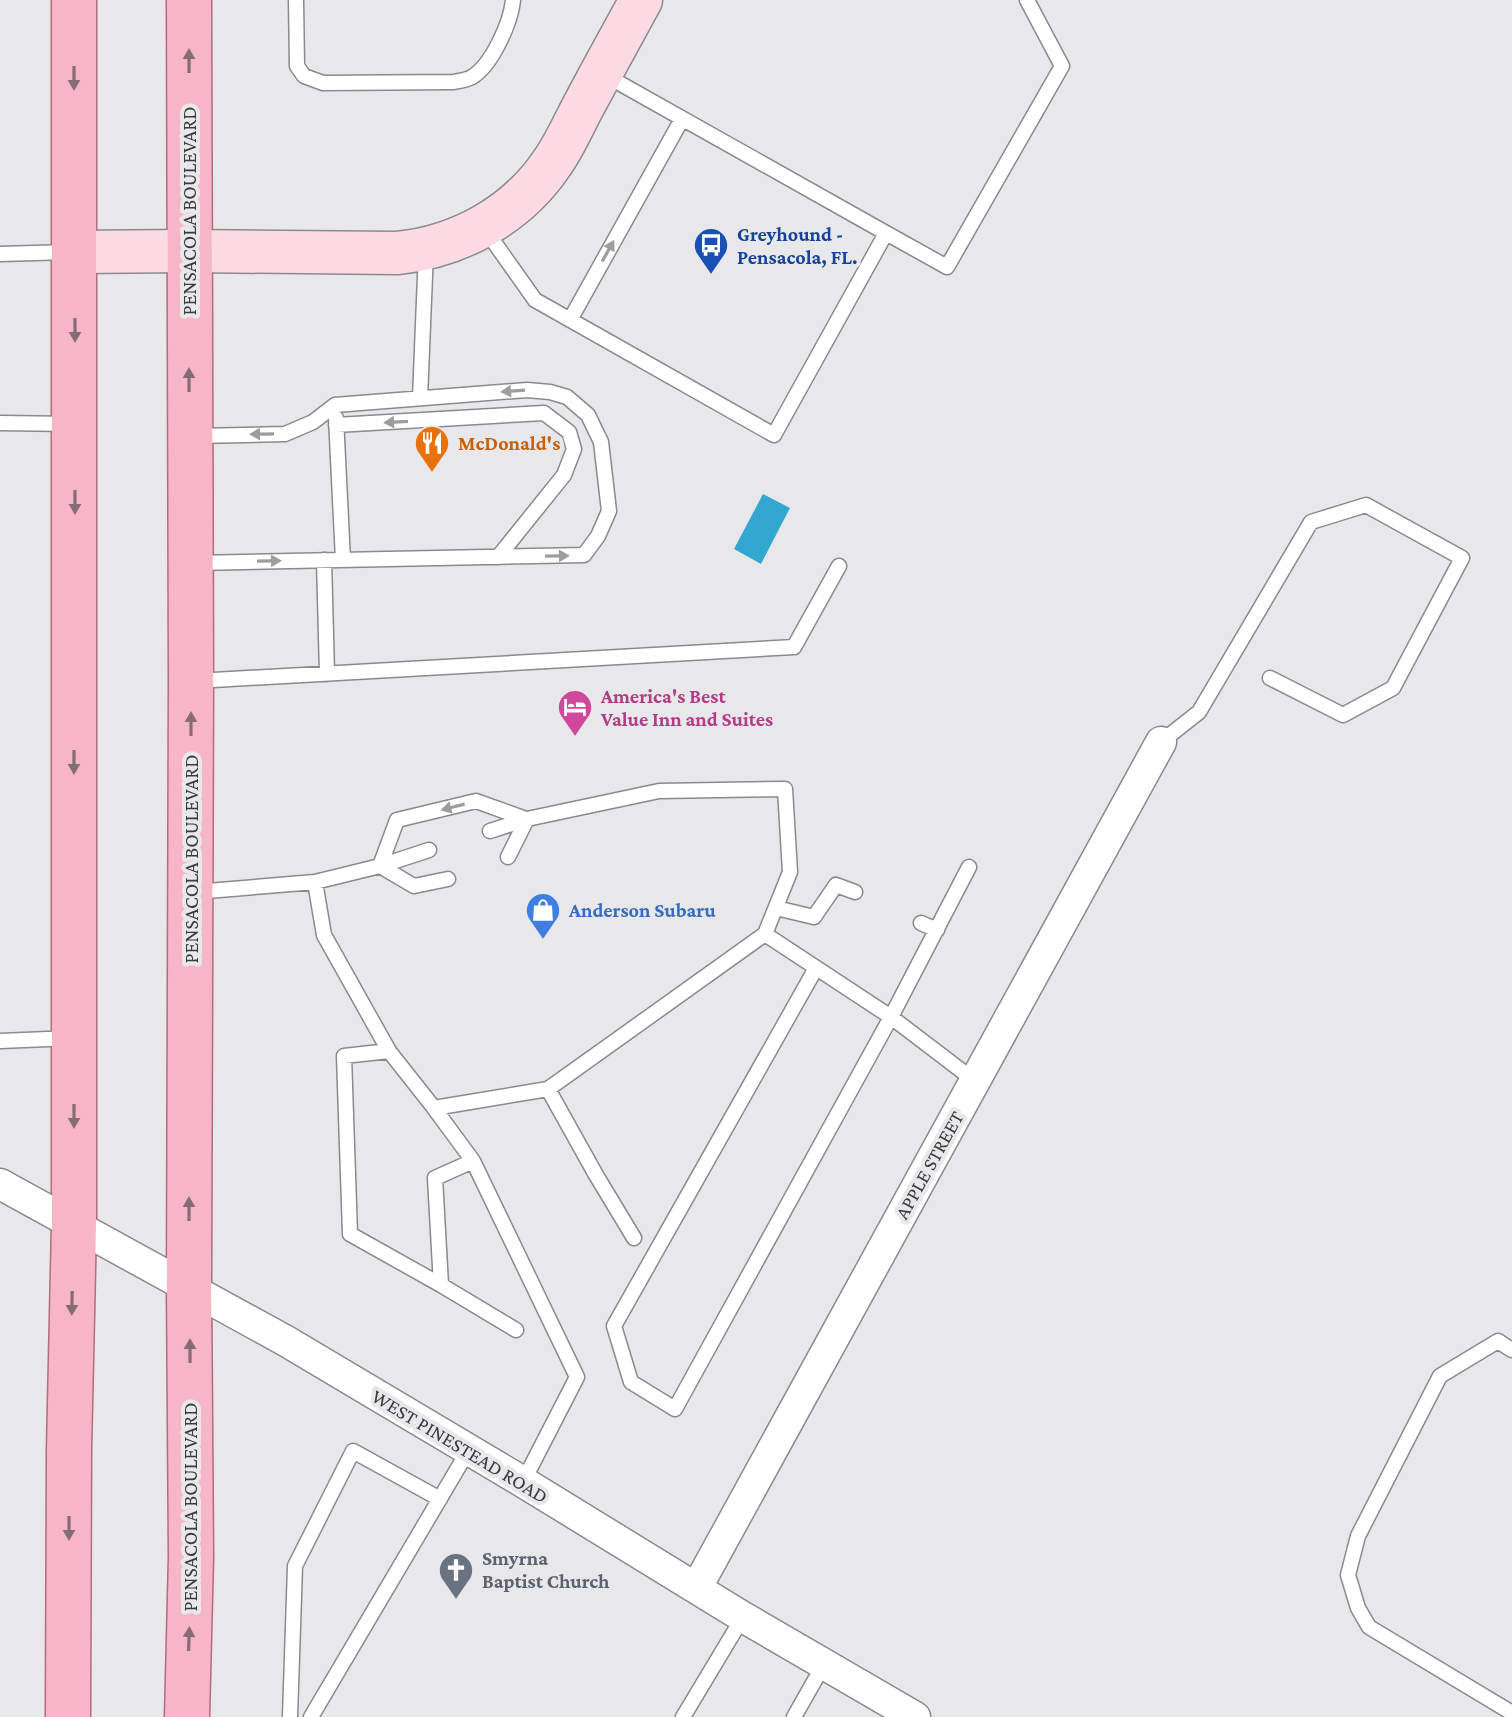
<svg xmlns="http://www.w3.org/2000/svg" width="1512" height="1717" font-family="'Crimson Pro',serif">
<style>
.water{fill:#32a7cf}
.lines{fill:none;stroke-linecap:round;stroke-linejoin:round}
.lane-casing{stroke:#8a8a8d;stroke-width:17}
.street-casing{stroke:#8a8a8d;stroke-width:33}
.secondary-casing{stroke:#8a8a8d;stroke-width:45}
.primary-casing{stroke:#b26b80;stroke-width:47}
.lane{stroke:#fff;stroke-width:14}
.street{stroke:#fff;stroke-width:30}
.secondary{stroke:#fbdae4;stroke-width:42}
.primary{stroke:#f7b6c8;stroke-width:44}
.oneway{fill:#866c74}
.oneway2{fill:#9d9d9e}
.labels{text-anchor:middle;stroke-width:8;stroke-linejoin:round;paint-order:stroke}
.street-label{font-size:20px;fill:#3b3b3c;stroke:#e8e8eb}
.transit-label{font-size:20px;font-weight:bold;fill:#164399;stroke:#e8e8eb;text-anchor:start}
.food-label{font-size:20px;font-weight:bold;fill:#c56008;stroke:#e8e8eb;text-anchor:start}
.hotel-label{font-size:20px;font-weight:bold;fill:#b23c85;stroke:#e8e8eb;text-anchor:start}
.shop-label{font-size:20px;font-weight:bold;fill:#366cbe;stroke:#e8e8eb;text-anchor:start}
.worship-label{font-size:20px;font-weight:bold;fill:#5b616d;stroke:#e8e8eb;text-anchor:start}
</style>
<rect width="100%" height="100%" fill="#e8e8eb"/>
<path class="water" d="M 763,494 L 790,508 L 761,564 L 734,549 Z"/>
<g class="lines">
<g class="lane-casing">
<path id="lane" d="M 296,0 L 297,66 L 304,76 L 323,83 L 454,82 C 459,81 467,80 472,77 C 492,65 511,22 513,0
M 484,228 L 535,300 L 774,435 L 886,233 L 605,75
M 886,233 L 947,267 L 1062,66 L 1027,0
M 0,254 L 70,252
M 570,320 L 682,119
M 420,398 L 426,251
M 336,418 L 343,560
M 0,423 L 72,424
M 336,425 L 544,413 L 569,432 L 574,449 L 564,475 L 498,557
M 324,560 L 327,674
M 195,563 L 584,555 L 598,536 L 609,511 L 601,442 L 588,415 L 567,397 L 550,392 L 527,390 L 335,405 L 313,422 L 285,434 L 196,436
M 196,681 L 794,647 L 839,566
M 1161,742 L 1199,712 L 1311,522 L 1366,505 L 1462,558 L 1393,688 L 1343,715 L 1270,678
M 508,857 L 527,819
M 380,866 L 397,820 L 476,801 L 526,819
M 380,866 L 414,886 L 448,879
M 315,882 L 324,935 L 389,1051 L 434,1108 L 473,1161 L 435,1178 L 441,1285
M 195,892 L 315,882 L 380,866 L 429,850
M 776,908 L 814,917 L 836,885 L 855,892
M 921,923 L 937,930
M 765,934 L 891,1017 L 975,1081
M 816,968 L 614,1326 L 631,1382 L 675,1409 L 891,1017 L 969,867
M 0,1041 L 72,1038
M 389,1051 L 344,1056 L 350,1234 L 441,1285 L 516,1330
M 548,1089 L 596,1175 L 634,1238
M 434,1108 L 548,1089 L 765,934 L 790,872 L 785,789 L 659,791 L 527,819 L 490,831
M 473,1161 L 577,1377 L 523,1482
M 1512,1350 L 1498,1341 L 1440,1376 L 1358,1536 L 1348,1575 L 1358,1608 L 1369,1627 L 1512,1713
M 290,1717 L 295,1566 L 353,1451 L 440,1499
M 311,1717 L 468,1451
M 683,1717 L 743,1617
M 794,1717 L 824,1664"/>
</g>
<g class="street-casing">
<path id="street" d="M 0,1184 L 286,1341 L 523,1482 L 743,1617 L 915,1717
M 697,1587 L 1161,742"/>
</g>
<g class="secondary-casing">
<path id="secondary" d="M 75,252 L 189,251 L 397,253 C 459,247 517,215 552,163 C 565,145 574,123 585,103 C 603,69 622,35 641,0"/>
</g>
<g class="primary-casing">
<path id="primary" d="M 68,1717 L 69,1450 L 74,1225 L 74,0
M 187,1717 L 191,1557 L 189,1287 L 191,681 L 189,0"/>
</g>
<use href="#lane" class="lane"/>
<use href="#street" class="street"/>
<use href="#secondary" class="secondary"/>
<use href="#primary" class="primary"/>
</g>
<defs><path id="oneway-solid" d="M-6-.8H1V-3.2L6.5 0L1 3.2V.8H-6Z" transform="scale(2)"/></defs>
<g class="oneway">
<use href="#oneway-solid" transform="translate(189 61) rotate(-90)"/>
<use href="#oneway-solid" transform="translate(74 78) rotate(90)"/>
<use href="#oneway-solid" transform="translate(75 330) rotate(90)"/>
<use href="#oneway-solid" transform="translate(189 380) rotate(-90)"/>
<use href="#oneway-solid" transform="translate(75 502) rotate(90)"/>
<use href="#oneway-solid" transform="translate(191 724) rotate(-90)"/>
<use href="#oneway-solid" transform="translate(74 762) rotate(90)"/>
<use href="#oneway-solid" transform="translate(74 1116) rotate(90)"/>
<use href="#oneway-solid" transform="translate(189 1209) rotate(-90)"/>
<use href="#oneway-solid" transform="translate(72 1303) rotate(91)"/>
<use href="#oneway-solid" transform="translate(190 1351) rotate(-90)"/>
<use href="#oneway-solid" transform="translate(69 1528) rotate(90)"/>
<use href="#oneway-solid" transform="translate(189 1639) rotate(-88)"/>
</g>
<g class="oneway2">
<use href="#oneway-solid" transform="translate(608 251) rotate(-61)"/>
<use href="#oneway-solid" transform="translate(513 391) rotate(176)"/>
<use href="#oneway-solid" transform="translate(396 422) rotate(177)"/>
<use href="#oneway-solid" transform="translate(262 434) rotate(179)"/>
<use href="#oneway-solid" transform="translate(557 556) rotate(-1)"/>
<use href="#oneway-solid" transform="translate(269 561) rotate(-1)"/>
<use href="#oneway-solid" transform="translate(453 807) rotate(166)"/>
</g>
<defs>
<g id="bus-pin" transform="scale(1.8)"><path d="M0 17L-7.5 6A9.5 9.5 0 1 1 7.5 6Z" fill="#1a4fb4" stroke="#e8e8eb"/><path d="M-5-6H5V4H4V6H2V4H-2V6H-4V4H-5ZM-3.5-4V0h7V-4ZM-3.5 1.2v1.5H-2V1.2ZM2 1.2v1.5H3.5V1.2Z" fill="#fff"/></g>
<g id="restaurant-pin" transform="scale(1.8)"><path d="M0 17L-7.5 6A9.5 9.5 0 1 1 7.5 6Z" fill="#e8710a" stroke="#e8e8eb"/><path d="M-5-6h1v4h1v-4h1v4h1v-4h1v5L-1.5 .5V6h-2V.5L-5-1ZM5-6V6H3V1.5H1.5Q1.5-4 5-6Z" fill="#fff"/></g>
<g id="hotel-pin" transform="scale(1.8)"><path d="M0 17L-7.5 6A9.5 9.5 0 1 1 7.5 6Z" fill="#d1479c" stroke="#e8e8eb"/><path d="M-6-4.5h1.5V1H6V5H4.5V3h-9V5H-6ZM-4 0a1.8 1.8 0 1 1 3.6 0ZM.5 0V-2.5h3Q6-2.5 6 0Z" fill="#fff"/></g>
<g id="shop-pin" transform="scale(1.8)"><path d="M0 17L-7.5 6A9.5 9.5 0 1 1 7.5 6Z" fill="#3f7fe0" stroke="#e8e8eb"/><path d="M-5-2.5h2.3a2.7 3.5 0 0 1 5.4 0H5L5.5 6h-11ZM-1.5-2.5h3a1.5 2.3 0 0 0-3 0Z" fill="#fff"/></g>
<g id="church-pin" transform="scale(1.8)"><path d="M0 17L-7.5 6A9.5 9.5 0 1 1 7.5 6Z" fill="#6b7280" stroke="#e8e8eb"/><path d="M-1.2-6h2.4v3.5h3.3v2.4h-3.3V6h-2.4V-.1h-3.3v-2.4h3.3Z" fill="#fff"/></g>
</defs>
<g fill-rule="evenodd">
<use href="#bus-pin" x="711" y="245"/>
<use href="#restaurant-pin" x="432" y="443"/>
<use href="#hotel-pin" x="575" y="707"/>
<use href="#shop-pin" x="543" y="910"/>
<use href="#church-pin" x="456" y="1570"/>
</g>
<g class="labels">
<g class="street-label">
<text transform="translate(189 211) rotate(-90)" y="7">PENSACOLA BOULEVARD</text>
<text transform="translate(191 859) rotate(-90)" y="7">PENSACOLA BOULEVARD</text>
<text transform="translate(929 1165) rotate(-61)" y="7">APPLE STREET</text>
<text transform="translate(460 1446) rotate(31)" y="7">WEST PINESTEAD ROAD</text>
<text transform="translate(190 1507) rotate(-90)" y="7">PENSACOLA BOULEVARD</text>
</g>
<g class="transit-label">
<text x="737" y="241">Greyhound -<tspan x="737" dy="23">Pensacola, FL.</tspan></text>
</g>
<g class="food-label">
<text x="458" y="450">McDonald's</text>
</g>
<g class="hotel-label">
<text x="601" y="703">America's Best<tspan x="601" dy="23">Value Inn and Suites</tspan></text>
</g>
<g class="shop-label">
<text x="569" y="917">Anderson Subaru</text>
</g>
<g class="worship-label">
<text x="482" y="1565">Smyrna<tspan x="482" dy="23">Baptist Church</tspan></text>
</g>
</g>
</svg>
